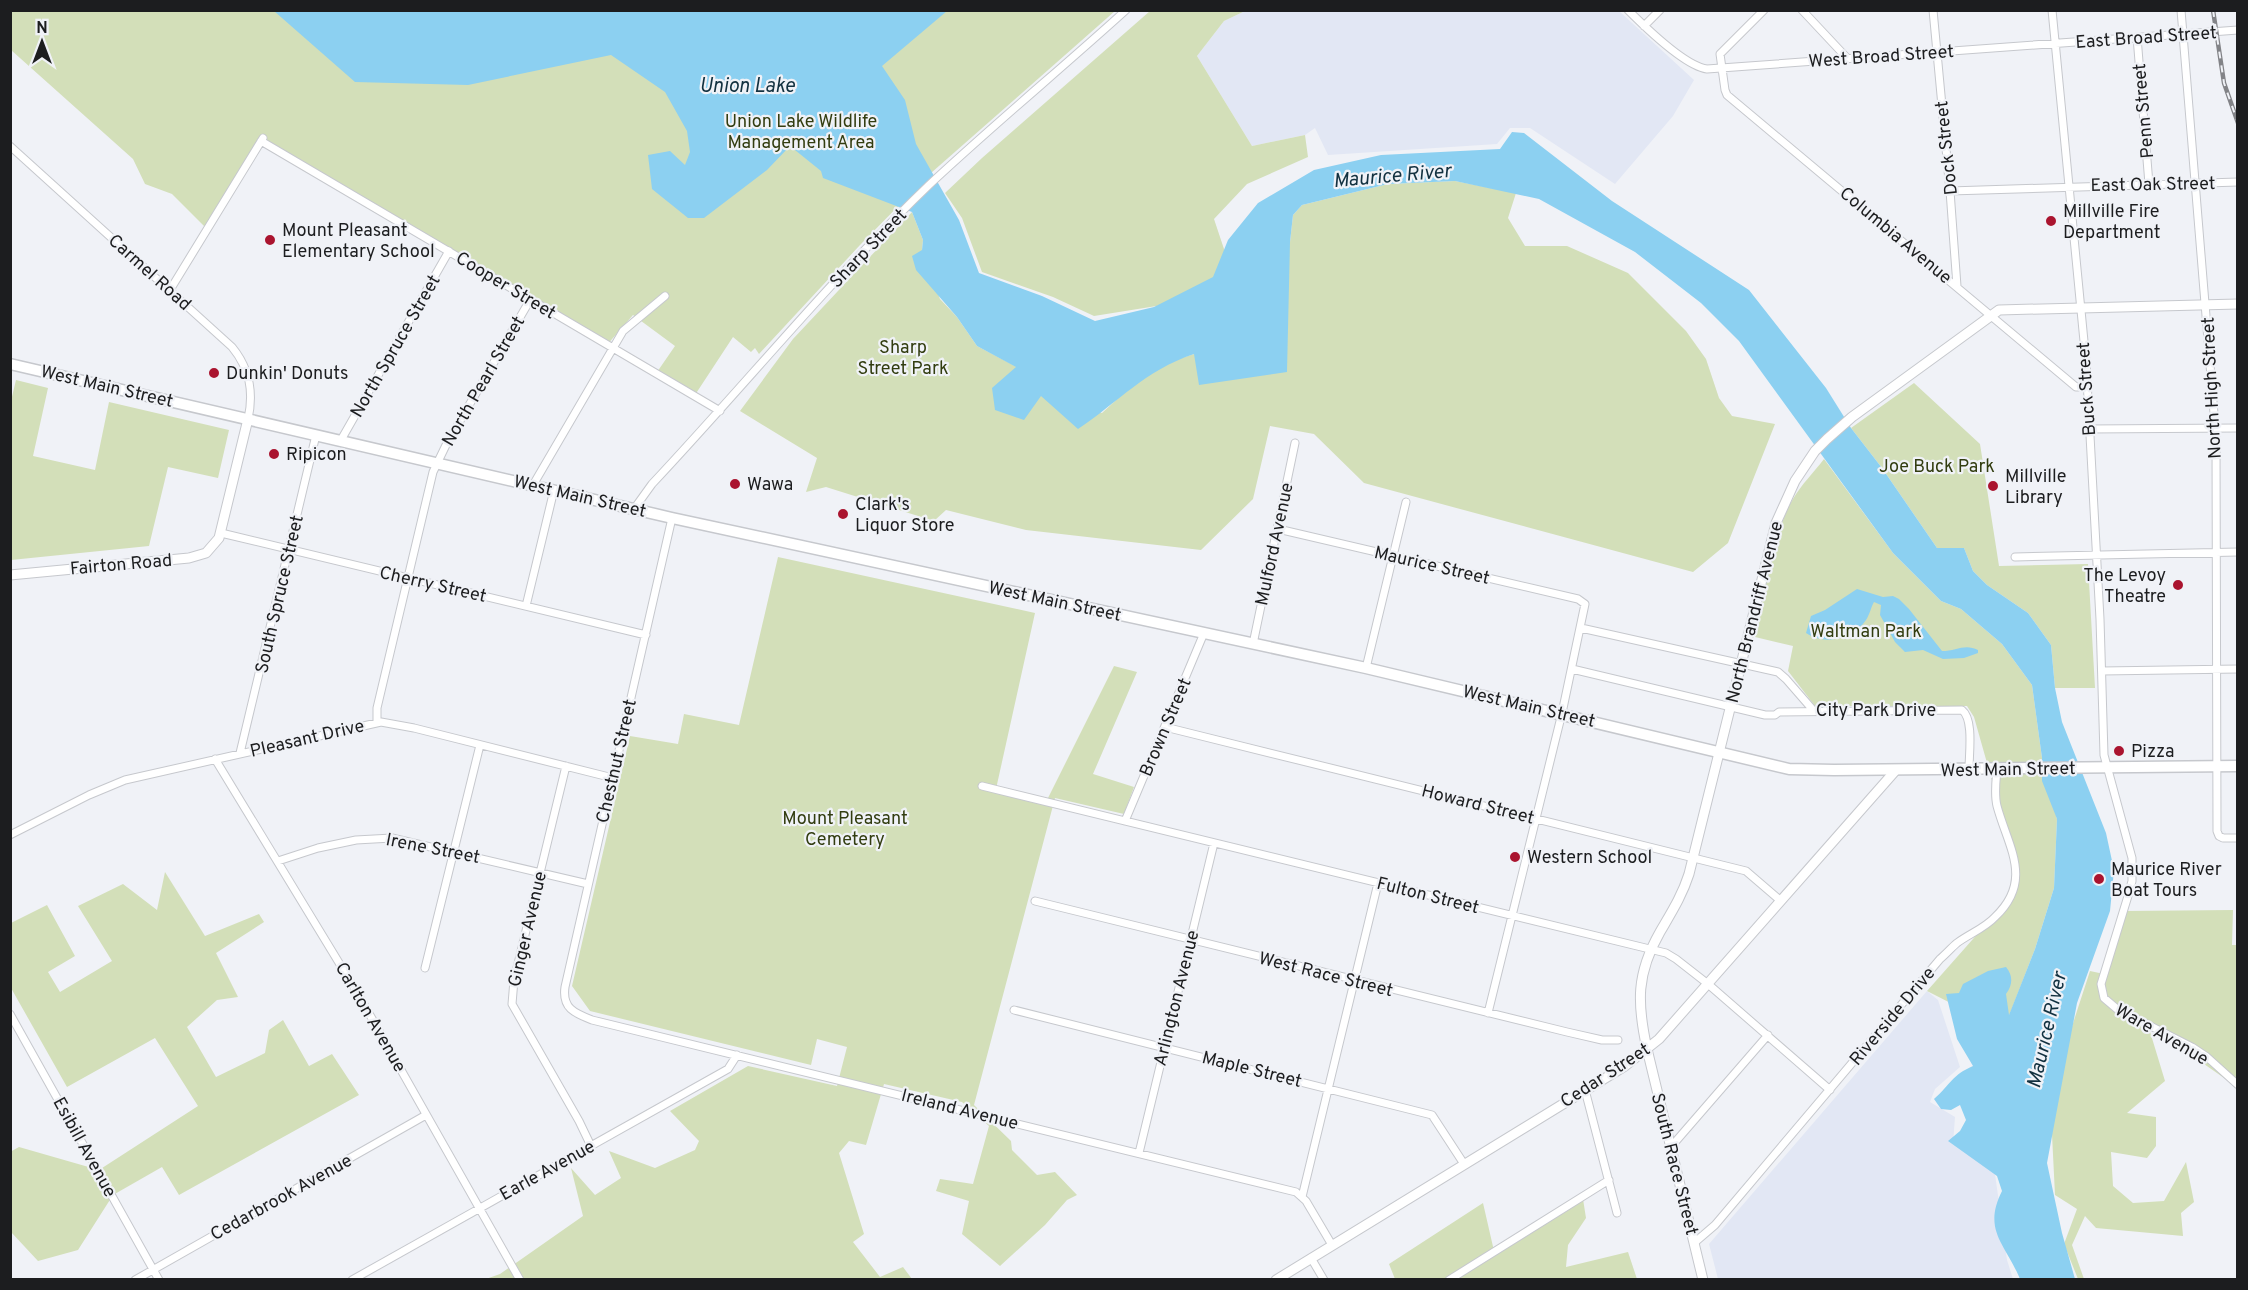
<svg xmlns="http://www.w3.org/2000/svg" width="2248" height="1290" font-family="Overpass,sans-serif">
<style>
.built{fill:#e2e7f4}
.green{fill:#d3dfb9}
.water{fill:#8cd0f1}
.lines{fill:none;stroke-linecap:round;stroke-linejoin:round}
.minor-casing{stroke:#c6c8cd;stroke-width:9}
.major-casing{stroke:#c6c8cd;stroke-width:11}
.highway-casing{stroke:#c6c8cd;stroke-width:13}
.minor{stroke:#fff;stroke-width:7}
.major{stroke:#fff;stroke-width:9}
.highway{stroke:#fff;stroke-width:10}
.rail-casing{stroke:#828387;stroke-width:4.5}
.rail{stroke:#f0f2f7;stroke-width:2;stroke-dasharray:7;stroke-linecap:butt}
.poi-dot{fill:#aa142f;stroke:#f0f2f7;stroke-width:2}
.labels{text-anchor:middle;stroke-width:4.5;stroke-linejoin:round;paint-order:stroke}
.street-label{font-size:18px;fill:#1c1d1f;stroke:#f0f2f7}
.park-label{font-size:18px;fill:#323d10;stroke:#f0f2f7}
.poi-label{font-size:18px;fill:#1c1d1f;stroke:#f0f2f7;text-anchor:start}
.water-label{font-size:20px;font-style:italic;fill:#123140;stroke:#f0f2f7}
</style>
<rect width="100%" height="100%" fill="#f0f2f7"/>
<path class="built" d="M 1245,11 L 1619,11 L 1694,80 L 1673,116 L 1615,184 L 1530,128 L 1510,128 L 1497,144 L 1328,155 L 1315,128 L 1305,135 L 1252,146 L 1197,56 L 1224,21 Z
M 1927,991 L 1938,1000 L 1960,1067 L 1935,1089 L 1930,1102 L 1955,1117 L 1953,1144 L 1994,1167 L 2007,1260 L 2013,1279 L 1718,1279 L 1709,1244 Z"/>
<path class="green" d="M 11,10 L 1115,11 L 931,173 L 860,245 L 759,354 L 755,348 L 751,352 L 733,337 L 693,398 L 655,375 L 675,346 L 633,315 L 606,346 L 265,143 L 208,230 L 172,194 L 145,184 L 133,159 L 11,50 Z
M 1150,11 L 1245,11 L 1224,21 L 1197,56 L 1252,146 L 1305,135 L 1308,157 L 1247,184 L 1214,219 L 1229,264 L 1194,300 L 1094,316 L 1053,297 L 982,272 L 962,218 L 945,193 L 982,158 Z
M 1455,181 L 1516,193 L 1508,218 L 1525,246 L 1567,246 L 1628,273 L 1686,331 L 1706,359 L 1719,398 L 1732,416 L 1775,424 L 1728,543 L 1693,572 L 1364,483 L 1314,434 L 1270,426 L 1253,499 L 1201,550 L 1026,530 L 946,510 L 934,521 L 826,487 L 806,492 L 817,458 L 740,411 L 793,339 L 912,212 L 923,240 L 922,250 L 940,299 L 957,317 L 977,346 L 1017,367 L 1041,395 L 1102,413 L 1129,388 L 1169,362 L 1194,354 L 1290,242 L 1293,215 L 1302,205 L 1388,184 Z
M 16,380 L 48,388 L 33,456 L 95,470 L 109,402 L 229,430 L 218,478 L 168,467 L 149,546 L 11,560 L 10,405 Z
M 1914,383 L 1980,444 L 1999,566 L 2088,564 L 2095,688 L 2055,688 L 2051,645 L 2028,613 L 1987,585 L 1973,571 L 1964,548 L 1937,548 L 1882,468 L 1851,428 Z
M 1824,459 L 1893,553 L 1941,601 L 1961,609 L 2002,644 L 2032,685 L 2042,758 L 2057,819 L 2054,888 L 2035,949 L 2009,1016 L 1980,1018 L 1927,991 L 2011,896 L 2019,876 L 1974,717 L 1967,706 L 1815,706 L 1788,671 L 1793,646 L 1755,637 C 1764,598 1773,532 1793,499 C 1801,485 1814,472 1824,459 Z
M 778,557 L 1035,613 L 996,789 L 1045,804 L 1114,666 L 1137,672 L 1093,774 L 1134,787 L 1124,814 L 1055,798 L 974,1105 L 1011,1141 L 1012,1150 L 1037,1175 L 1055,1172 L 1077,1195 L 1067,1200 L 1045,1225 L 1000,1266 L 962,1234 L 969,1201 L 936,1191 L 940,1179 L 973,1184 L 989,1126 L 962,1102 L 884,1084 L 866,1145 L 849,1141 L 839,1153 L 864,1234 L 853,1242 L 880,1277 L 903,1267 L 912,1279 L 483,1280 L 500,1274 L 583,1216 L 571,1168 L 595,1195 L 621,1178 L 609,1151 L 655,1168 L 695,1150 L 699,1141 L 670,1111 L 748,1066 L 837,1086 L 847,1047 L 817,1039 L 811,1065 L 590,1011 L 572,986 L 630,736 L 678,744 L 684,714 L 739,725 Z
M 165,872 L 205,936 L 259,914 L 264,922 L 216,953 L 238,997 L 217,1000 L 187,1027 L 216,1077 L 265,1053 L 269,1030 L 283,1020 L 309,1066 L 332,1054 L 359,1095 L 179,1195 L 162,1167 L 113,1195 L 78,1250 L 38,1261 L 11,1232 L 10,1152 L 19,1147 L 99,1170 L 198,1106 L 155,1038 L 67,1087 L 11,988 L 11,923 L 47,905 L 75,956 L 48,972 L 60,992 L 112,961 L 78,906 L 123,884 L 157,910 Z
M 2233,910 L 2232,945 L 2238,945 L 2237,1087 L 2148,1025 L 2165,1081 L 2127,1113 L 2156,1117 L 2156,1146 L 2147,1158 L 2111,1152 L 2113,1186 L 2133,1203 L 2164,1201 L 2186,1162 L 2194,1202 L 2181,1213 L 2183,1236 L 2096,1228 L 2085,1216 L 2072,1245 L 2084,1279 L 2078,1279 L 2064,1244 L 2077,1209 L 2055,1195 L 2050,1094 L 2090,971 L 2104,974 L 2124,911 Z
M 1583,1199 L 1586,1218 L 1568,1245 L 1566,1267 L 1628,1252 L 1637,1279 L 1395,1279 L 1389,1264 L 1483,1203 L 1494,1251 Z"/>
<path class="water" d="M 274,11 L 947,11 L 882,66 L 905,100 L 916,144 L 959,220 L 979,273 L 1042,296 L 1095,321 L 1154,307 L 1213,277 L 1228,240 L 1258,203 L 1314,170 L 1381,155 L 1500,149 L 1512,132 L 1524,133 L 1612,201 L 1749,290 L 1826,388 L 1851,428 L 1882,468 L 1937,548 L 1964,548 L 1973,571 L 1987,585 L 2028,613 L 2051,645 L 2055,688 L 2062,722 L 2106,833 L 2114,870 L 2110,911 L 2077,1003 L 2047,1163 L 2062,1233 L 2075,1279 L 2020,1279 C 2006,1244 1982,1231 2002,1191 L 1997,1176 L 1948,1141 L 1960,1131 L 1966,1120 L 1960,1105 L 1951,1110 L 1941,1109 L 1934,1099 C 1951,1084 1952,1075 1973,1066 L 1957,1039 L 1946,994 L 1959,993 L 1963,984 L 1988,971 L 2006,967 C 2013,976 2013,984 2006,994 L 2009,1015 L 2035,949 L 2054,888 L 2057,819 L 2042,781 L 2042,758 L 2032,685 L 2002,644 L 1961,609 L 1941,601 L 1893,553 L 1739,341 L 1701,303 L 1635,252 L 1539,199 L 1455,181 L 1388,184 L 1302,205 L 1293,215 L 1290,242 L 1287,372 L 1199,385 L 1194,354 C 1144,371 1120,401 1078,429 L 1041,396 L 1024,420 L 995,410 L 992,388 L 1016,367 L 977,346 L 957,317 L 916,270 L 912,256 L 922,250 L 923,240 L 912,212 L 823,178 L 821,171 L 790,146 L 767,170 L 704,218 L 688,218 L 652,189 L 648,155 L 670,151 L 685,165 L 690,152 L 687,131 L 665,92 L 611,55 L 468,85 L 355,82 Z
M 1857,589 L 1883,597 L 1893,596 L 1899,599 L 1909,609 L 1942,651 C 1956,651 1965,643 1978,650 L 1978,653 L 1964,658 L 1943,659 L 1923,650 L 1905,652 L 1895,642 L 1880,615 L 1881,605 L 1874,602 C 1871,607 1870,614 1866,620 C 1853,639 1825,646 1806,633 L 1811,616 L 1825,610 Z"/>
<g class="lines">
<g class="minor-casing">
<path id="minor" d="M 1628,10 C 1645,27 1685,66 1707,69 L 2238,30
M 1764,10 L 1720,54 L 1725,90 L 1727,95 L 2076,387 L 2087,387
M 1802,10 L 1847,58
M 1933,10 L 1950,191 L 1957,286
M 2052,10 L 2086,362 L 2100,619 L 2104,755 L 2132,858 L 2132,881 L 2128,896 L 2101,984 L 2104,998 L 2117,1009 L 2192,1047 L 2207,1057 L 2238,1085
M 2181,10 L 2216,438 L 2217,831 L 2219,836 L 2223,838 L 2238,838
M 1644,26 L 1660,10
M 2137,37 L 2149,184
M 261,141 L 720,411
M 10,146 L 232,347 C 250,369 254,392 248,419
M 1950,191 L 2238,182
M 170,290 L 263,138
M 2089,429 L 2238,428
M 341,440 L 449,251
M 533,485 L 623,331 L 665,296
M 634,509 L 652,484 C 745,385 831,279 929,185 C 993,125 1061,69 1126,10
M 672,518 L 565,987 C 562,1008 574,1013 592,1020 L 1296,1192 L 1306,1201 L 1332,1245
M 1278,529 L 1578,599 L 1585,604 L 1562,713 L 1488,1013
M 221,533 L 646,635
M 2015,557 L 2238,552
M 526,606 L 554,490
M 1581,628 L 1778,672 L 1786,679 L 1813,710
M 1253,644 L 1295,443
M 1366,668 L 1406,502
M 1572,669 L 1765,715 L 1775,715 L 1779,712 L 1962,710 C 1974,719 1969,754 1969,769
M 2102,671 L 2238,669
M 377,722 L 377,708 L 433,472 L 446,445 L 530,300
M 1165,727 L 1746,871 L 1781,901
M 240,753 L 316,435
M 215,759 L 358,994 L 520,1280
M 566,766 L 514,980 L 512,1004 L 579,1121 L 591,1146
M 982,786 L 1666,953 L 1676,959 L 1708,984 L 1830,1090
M 1125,821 L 1204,633
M 10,835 L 89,795 L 125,780 L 381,722 L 414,728 L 613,778
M 278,861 L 318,848 L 356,840 L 392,838 L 588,884
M 1035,901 L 1567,1032 L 1602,1040 L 1618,1040
M 425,968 L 480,745
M 1014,1010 L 1432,1115 L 1464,1164
M 10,1014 L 159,1280
M 1585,1090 L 1617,1213
M 1670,1148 L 1768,1035
M 1139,1153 L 1214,843
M 1302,1197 L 1378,883
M 1694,1243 L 1715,1225 L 1940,959 C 1946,954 1951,948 1957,943 C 1969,934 1985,928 1995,917 C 2034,880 2008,847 1997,806 C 1994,794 1996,781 1997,769
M 1311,1258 L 1324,1280
M 135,1280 L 426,1115
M 352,1280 L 728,1069 L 737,1055
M 1449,1280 L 1609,1180"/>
</g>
<g class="major-casing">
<path id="major" d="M 10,575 L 189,558 L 206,553 L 219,538 L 248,419
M 1276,1280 L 1625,1066 L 1659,1039 L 1896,770
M 1703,1280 L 1647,1049 C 1637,1003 1636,974 1660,932 C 1671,913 1682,896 1689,874 L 1776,523 L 1795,481 L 1815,451 L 1827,439 L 1852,417 L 1999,310 L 2238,304"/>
</g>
<g class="highway-casing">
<path id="highway" d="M 10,364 L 672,518 L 1366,668 L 1789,769 L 1834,770 L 2238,766"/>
</g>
<use href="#minor" class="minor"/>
<use href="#major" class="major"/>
<use href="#highway" class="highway"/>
<g class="rail-casing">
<path id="rail" d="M 2213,10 L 2224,83 L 2238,123"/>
</g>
<use href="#rail" class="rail"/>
</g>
<g class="poi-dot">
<circle cx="2051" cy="221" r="6"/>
<circle cx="270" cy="240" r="6"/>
<circle cx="214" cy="373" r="6"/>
<circle cx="274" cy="454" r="6"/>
<circle cx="735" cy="484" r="6"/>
<circle cx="1993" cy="486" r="6"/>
<circle cx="843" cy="514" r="6"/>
<circle cx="2178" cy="585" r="6"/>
<circle cx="2119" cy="751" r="6"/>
<circle cx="1515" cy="857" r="6"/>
<circle cx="2099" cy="879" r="6"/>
</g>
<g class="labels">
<g class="street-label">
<text transform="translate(2146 37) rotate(-4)" y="6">East Broad Street</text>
<text transform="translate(1881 56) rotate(-4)" y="6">West Broad Street</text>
<text transform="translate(2143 111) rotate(-95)" y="6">Penn Street</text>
<text transform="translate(1946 148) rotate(-96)" y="6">Dock Street</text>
<text transform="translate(2153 184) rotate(-1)" y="6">East Oak Street</text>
<text transform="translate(1896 235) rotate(40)" y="6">Columbia Avenue</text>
<text transform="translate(868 248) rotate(-46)" y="6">Sharp Street</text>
<text transform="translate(150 272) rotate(42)" y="6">Carmel Road</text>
<text transform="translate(506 285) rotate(31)" y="6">Cooper Street</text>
<text transform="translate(395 346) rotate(-60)" y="6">North Spruce Street</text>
<text transform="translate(483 381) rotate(-60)" y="6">North Pearl Street</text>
<text transform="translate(107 386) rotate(13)" y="6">West Main Street</text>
<text transform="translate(2211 388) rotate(-93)" y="6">North High Street</text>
<text transform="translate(2086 389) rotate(-94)" y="6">Buck Street</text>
<text transform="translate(580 496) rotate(13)" y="6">West Main Street</text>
<text transform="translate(1274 544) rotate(-78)" y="6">Mulford Avenue</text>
<text transform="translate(121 564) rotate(-5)" y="6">Fairton Road</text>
<text transform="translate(1432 565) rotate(13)" y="6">Maurice Street</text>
<text transform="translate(433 584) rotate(13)" y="6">Cherry Street</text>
<text transform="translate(279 594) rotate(-77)" y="6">South Spruce Street</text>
<text transform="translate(1055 601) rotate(12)" y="6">West Main Street</text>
<text transform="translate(1754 612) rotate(-76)" y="6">North Brandriff Avenue</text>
<text transform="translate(1529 706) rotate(13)" y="6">West Main Street</text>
<text x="1876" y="716">City Park Drive</text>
<text transform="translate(1165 727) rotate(-67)" y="6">Brown Street</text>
<text transform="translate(307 738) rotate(-13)" y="6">Pleasant Drive</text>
<text transform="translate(616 761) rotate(-77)" y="6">Chestnut Street</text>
<text transform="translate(2008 769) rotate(-1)" y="6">West Main Street</text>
<text transform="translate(1478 804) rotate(14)" y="6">Howard Street</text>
<text transform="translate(433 848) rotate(11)" y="6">Irene Street</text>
<text transform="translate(1428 895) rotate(14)" y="6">Fulton Street</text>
<text transform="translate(527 929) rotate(-77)" y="6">Ginger Avenue</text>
<text transform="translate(1326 974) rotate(14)" y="6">West Race Street</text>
<text transform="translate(1176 998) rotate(-76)" y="6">Arlington Avenue</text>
<text transform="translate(1892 1016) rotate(-50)" y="6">Riverside Drive</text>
<text transform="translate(371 1017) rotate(60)" y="6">Carlton Avenue</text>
<text transform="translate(2162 1034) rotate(30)" y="6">Ware Avenue</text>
<text transform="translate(1252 1069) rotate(14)" y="6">Maple Street</text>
<text transform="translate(1605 1075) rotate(-33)" y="6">Cedar Street</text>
<text transform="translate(960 1109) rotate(14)" y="6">Ireland Avenue</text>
<text transform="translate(85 1147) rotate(61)" y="6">Esibill Avenue</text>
<text transform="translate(1675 1164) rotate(76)" y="6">South Race Street</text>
<text transform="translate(547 1170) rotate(-29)" y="6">Earle Avenue</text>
<text transform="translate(281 1197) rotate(-29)" y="6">Cedarbrook Avenue</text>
</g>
<g class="park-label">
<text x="801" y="127">Union Lake Wildlife<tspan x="801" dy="21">Management Area</tspan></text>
<text x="903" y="353">Sharp<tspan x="903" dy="21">Street Park</tspan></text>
<text x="1937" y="472">Joe Buck Park</text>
<text x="1866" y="637">Waltman Park</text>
<text x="845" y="824">Mount Pleasant<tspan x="845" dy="21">Cemetery</tspan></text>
</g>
<g class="poi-label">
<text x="2063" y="217">Millville Fire<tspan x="2063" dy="21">Department</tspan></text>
<text x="282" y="236">Mount Pleasant<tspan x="282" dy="21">Elementary School</tspan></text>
<text x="226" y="379">Dunkin' Donuts</text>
<text x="286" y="460">Ripicon</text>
<text x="2005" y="482">Millville<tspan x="2005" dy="21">Library</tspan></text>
<text x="747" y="490">Wawa</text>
<text x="855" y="510">Clark's<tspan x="855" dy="21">Liquor Store</tspan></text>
<text x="2166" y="581" text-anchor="end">The Levoy<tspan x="2166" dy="21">Theatre</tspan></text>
<text x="2131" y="757">Pizza</text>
<text x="1527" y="863">Western School</text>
<text x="2111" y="875">Maurice River<tspan x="2111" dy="21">Boat Tours</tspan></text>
</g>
<g class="water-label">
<text x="747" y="92">Union Lake</text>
<text transform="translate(1392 175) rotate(-5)" y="7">Maurice River</text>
<text transform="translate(2046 1030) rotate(-77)" y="7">Maurice River</text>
</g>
</g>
<rect width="2248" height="1290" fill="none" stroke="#1c1d1f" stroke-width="24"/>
<g transform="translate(42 42)" stroke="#f0f2f7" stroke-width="4.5" paint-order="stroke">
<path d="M0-4.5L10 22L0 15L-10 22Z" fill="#1c1d1f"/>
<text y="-9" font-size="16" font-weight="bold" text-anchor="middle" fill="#1c1d1f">N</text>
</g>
</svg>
